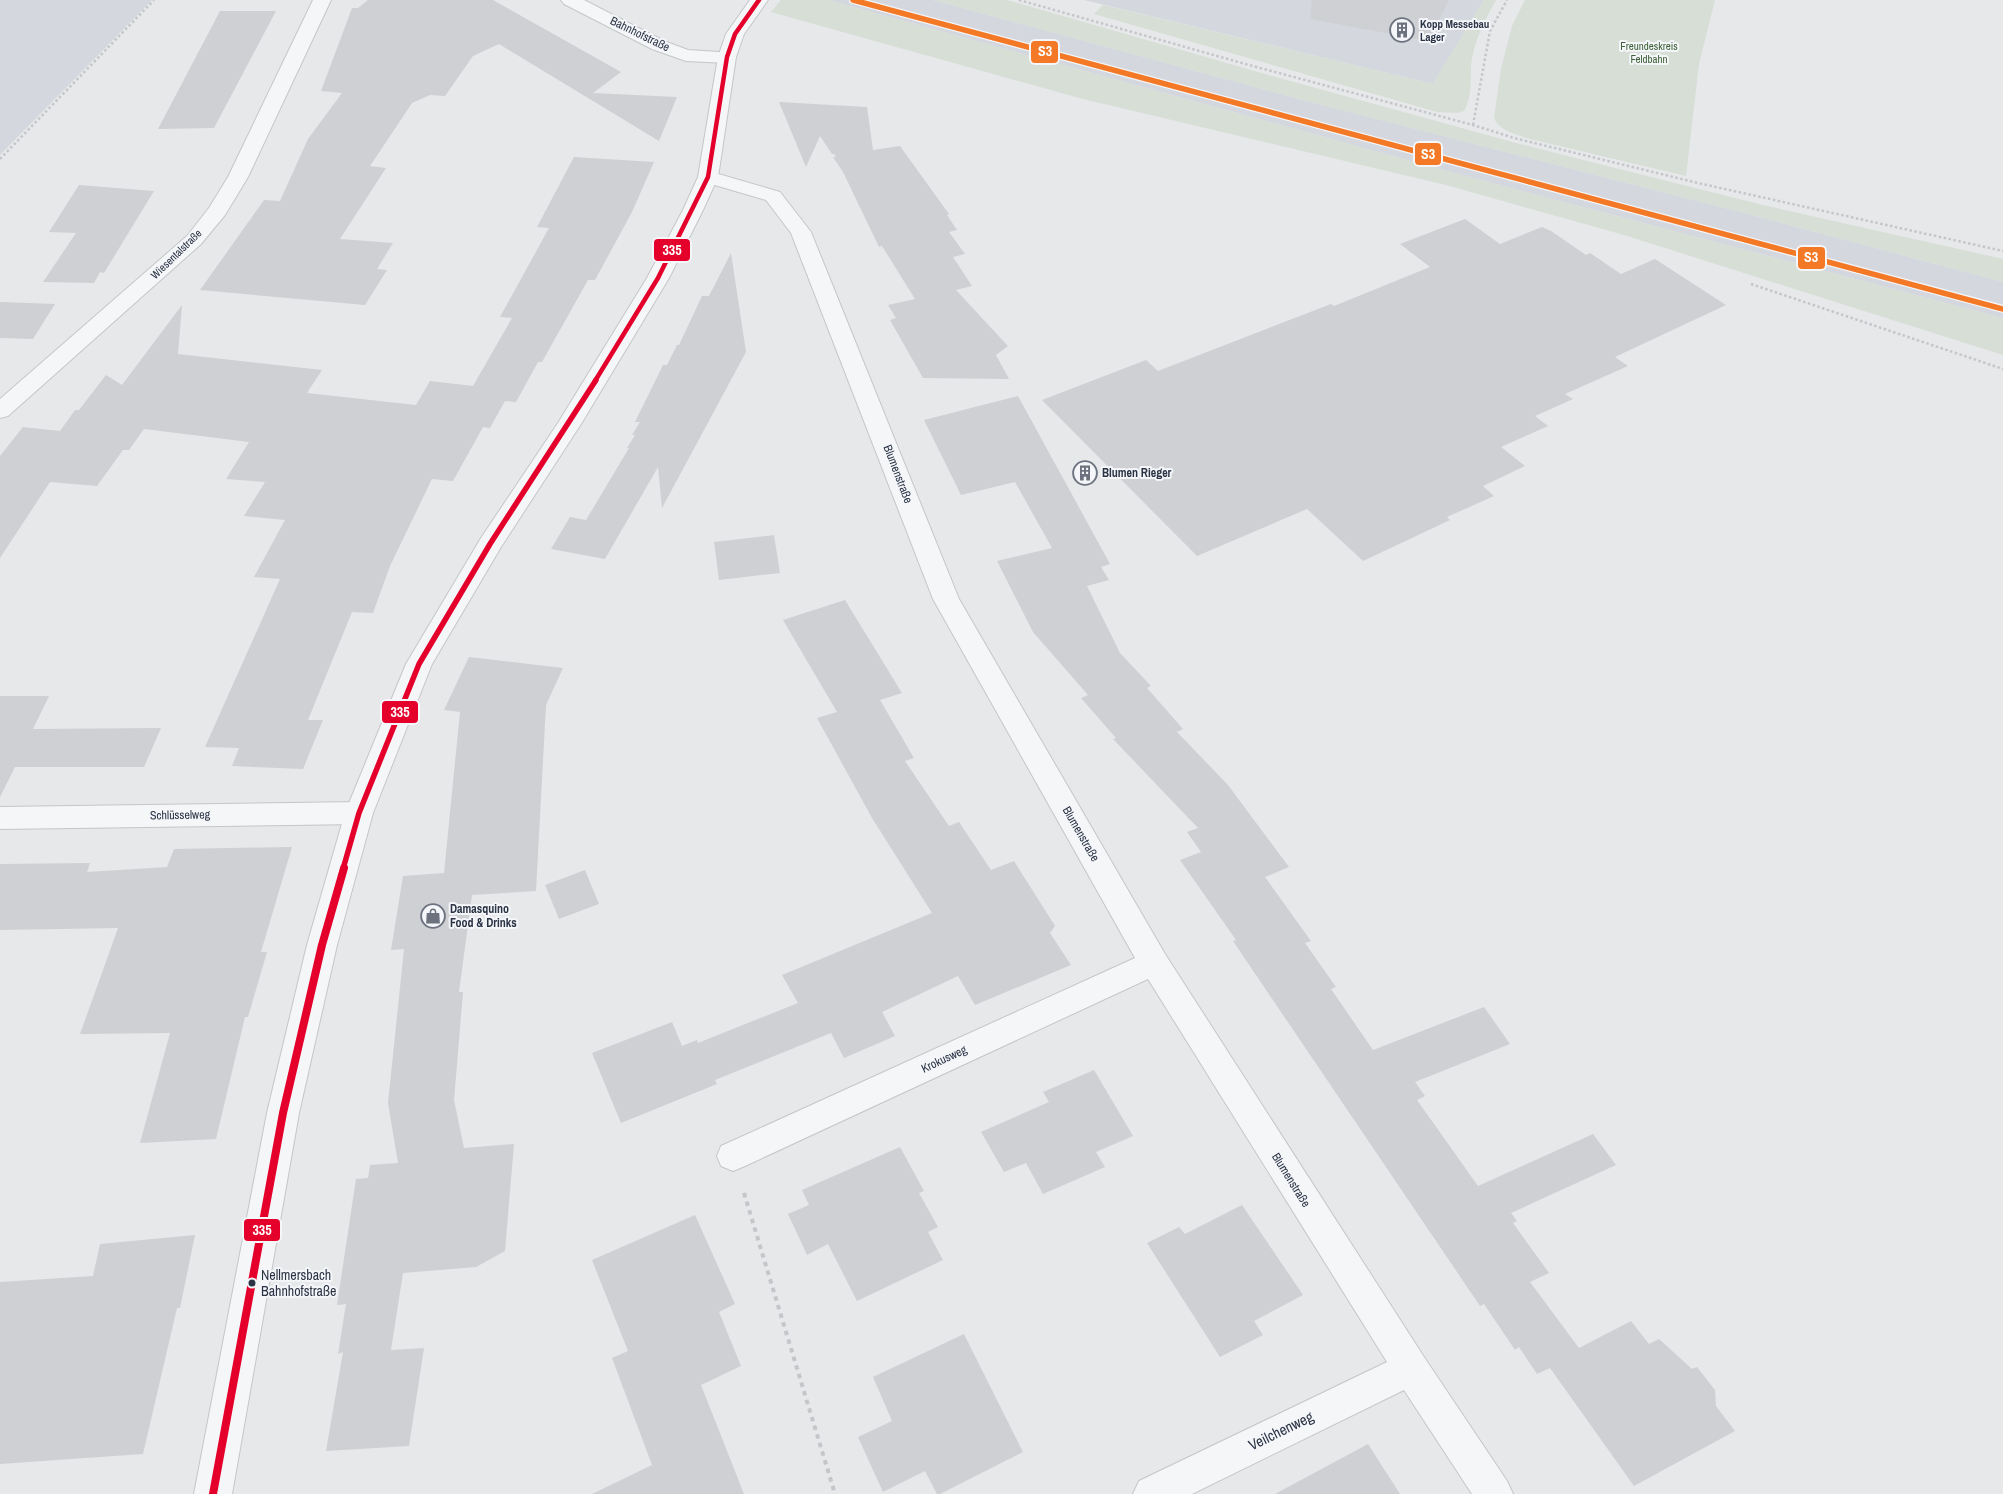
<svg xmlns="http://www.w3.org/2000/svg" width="2003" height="1494" font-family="'Archivo Narrow',sans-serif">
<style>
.built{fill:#d4d7dd}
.green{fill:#d6ded6}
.building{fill:#ced0d3}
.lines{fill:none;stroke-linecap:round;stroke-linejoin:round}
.minor-casing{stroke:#c4c6c8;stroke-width:2}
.tertiary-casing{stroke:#c4c6c8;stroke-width:2}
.path-far1{stroke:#c5c6ca;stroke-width:2.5;stroke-dasharray:2.5 2.5;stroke-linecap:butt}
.path{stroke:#c5c6ca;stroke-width:4;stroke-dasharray:4.5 4.5;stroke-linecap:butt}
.minor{fill:#f5f6f7;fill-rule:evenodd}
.tertiary{fill:#f5f6f7;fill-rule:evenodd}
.bus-1-far2-casing{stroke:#f4f6f9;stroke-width:7}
.bus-1-far1-casing{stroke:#f4f6f9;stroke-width:9}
.bus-1-casing{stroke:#f4f6f9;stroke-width:11}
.bus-1-far2{stroke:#e4002b;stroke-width:4.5}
.bus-1-far1{stroke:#e4002b;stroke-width:5.5}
.bus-1{stroke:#e4002b;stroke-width:8}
.rail-1-casing{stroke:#f4f6f9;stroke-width:8}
.rail-1{stroke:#f47926;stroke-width:5.5}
.bus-dot{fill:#2b3445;stroke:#f4f6f9;stroke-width:2}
.labels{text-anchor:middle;stroke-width:4;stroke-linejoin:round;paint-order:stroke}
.far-poi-label{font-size:11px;font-weight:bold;fill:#2b3445;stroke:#f4f6f9;text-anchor:start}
.far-park-label{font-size:11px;fill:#3f6138;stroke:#f4f6f9}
.far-street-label{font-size:11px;fill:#2b3445;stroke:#f4f6f9}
.street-label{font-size:12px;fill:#2b3445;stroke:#f4f6f9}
.poi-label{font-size:12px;font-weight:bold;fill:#2b3445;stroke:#f4f6f9;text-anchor:start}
.near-bus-label{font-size:14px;fill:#2b3445;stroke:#f4f6f9;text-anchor:start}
.near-street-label{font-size:15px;fill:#2b3445;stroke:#f4f6f9}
.line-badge{stroke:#f4f6f9;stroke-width:2}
.badge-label{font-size:14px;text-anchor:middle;font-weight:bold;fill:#fff}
</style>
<rect width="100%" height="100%" fill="#e6e8ea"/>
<path class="built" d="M 0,0 L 152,0 L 0,155 Z
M 828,0 L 933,0 L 1303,100 L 1748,214 L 2003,282 L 2003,318 L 1458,174 Z
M 1084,0 L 1484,0 L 1433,84 Z"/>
<path class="green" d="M 781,0 L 828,0 L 1458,174 L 2003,318 L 2003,355 L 1624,235 L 1446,185 L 1083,99 L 771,12 Z
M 933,0 L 1007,0 L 1272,76 L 1520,144 L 1763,205 L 2003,259 L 2003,282 L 1748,214 L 1303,100 Z
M 1484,0 L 1496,0 C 1486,18 1476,37 1472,58 C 1469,76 1474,94 1464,111 L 1457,113 L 1437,112 L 1094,14 L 1103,5 L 1433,84 Z
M 1525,0 L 1715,0 L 1699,64 L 1686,176 L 1530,139 C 1518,135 1499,131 1494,118 L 1501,69 L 1512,26 Z"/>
<path class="building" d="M 368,0 L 493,0 L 621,72 L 593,93 L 677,97 L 659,141 L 499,44 L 473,56 L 445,96 L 430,95 L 412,103 L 370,166 L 386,168 L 340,239 L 393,243 L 377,269 L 387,270 L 365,305 L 200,290 L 264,200 L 280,201 L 308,139 L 342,93 L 321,91 L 352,8 L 358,8 Z
M 1312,0 L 1449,0 L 1428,41 L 1310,19 Z
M 220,11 L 276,11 L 214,128 L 158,129 Z
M 779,102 L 867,107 L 873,150 L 900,146 L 949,214 L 947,215 L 957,230 L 949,232 L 965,254 L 953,257 L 972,286 L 956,290 L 1008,346 L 996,355 L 1009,379 L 923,378 L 890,320 L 896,318 L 888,305 L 915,299 L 882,246 L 879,247 L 843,172 L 833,157 L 836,157 L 834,154 L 832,154 L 820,136 L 806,167 Z
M 574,157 L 654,162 L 632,212 L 595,280 L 588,280 L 542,362 L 538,362 L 516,402 L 505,401 L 490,428 L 483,427 L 453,481 L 432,479 L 390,566 L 373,613 L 352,612 L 308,720 L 323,720 L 303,769 L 232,766 L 239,748 L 205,747 L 280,579 L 254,577 L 285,520 L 244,516 L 265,482 L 226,479 L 249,442 L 144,429 L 129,450 L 123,450 L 97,486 L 50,482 L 0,558 L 0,456 L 23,427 L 60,431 L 75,410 L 79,410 L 106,375 L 122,385 L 182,305 L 178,354 L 322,370 L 307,393 L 416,405 L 430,381 L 473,386 L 512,318 L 500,317 L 549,228 L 537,227 Z
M 79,185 L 154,191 L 104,273 L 100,272 L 94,283 L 43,282 L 76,233 L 49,232 Z
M 1465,219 L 1500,244 L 1542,227 L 1551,231 L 1586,255 L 1590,253 L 1621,274 L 1655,259 L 1726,305 L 1615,357 L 1628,366 L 1565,394 L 1573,399 L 1535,416 L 1548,426 L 1501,447 L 1525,466 L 1483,486 L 1494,496 L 1447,517 L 1450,520 L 1363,561 L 1307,509 L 1197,556 L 1042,400 L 1146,360 L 1158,371 L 1331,304 L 1334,306 L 1430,267 L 1400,244 Z
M 731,253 L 746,352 L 662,508 L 658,467 L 605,559 L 551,549 L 570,517 L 586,520 L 629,448 L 627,448 L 635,435 L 632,435 L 640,422 L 635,422 L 663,365 L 667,365 L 677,345 L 679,345 L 702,296 L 709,296 Z
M 0,302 L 55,304 L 33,339 L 0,338 Z
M 1018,396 L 1110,564 L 1101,567 L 1109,580 L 1087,586 L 1120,653 L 1151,686 L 1147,688 L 1183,729 L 1177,732 L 1228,785 L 1289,867 L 1265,877 L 1311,941 L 1305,943 L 1336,987 L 1331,989 L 1373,1050 L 1484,1007 L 1510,1044 L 1415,1082 L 1425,1096 L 1417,1100 L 1478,1186 L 1593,1134 L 1616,1165 L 1511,1213 L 1517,1221 L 1513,1223 L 1549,1273 L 1530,1282 L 1579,1348 L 1631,1321 L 1649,1344 L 1659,1339 L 1692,1369 L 1697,1367 L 1715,1390 L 1716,1406 L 1735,1431 L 1634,1486 L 1550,1368 L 1537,1374 L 1519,1347 L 1515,1350 L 1484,1304 L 1480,1306 L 1233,941 L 1236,940 L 1180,860 L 1201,852 L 1187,832 L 1198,828 L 1113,739 L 1116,738 L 1081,698 L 1088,695 L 1033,632 L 997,561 L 1052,548 L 1015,482 L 961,495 L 924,420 Z
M 774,535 L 780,573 L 719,580 L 714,542 Z
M 845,600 L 902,693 L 880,700 L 914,758 L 905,761 L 949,826 L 959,822 L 991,870 L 1014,861 L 1055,926 L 1050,933 L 1071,965 L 975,1005 L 958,976 L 882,1012 L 895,1036 L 844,1058 L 831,1033 L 715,1080 L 717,1084 L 621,1123 L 592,1053 L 672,1022 L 682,1046 L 697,1040 L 698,1043 L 798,1003 L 782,975 L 932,913 L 872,818 L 817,718 L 837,712 L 783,620 Z
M 469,657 L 563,668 L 546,705 L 536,891 L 472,895 L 459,992 L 463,992 L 454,1100 L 464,1148 L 514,1144 L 505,1251 L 476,1267 L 403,1273 L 391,1350 L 424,1348 L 409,1446 L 326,1451 L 343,1352 L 338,1354 L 346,1304 L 337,1305 L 356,1179 L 368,1178 L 370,1165 L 398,1163 L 388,1103 L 404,949 L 391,950 L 403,876 L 444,873 L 460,712 L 444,710 Z
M 0,696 L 49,696 L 33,729 L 161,728 L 144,767 L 15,767 L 0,797 Z
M 292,847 L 261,952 L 267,952 L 248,1017 L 245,1017 L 216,1139 L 140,1143 L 170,1033 L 80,1034 L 118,928 L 0,930 L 0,864 L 90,863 L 87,872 L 167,867 L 174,849 Z
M 585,870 L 599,904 L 559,919 L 545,885 Z
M 1094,1070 L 1133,1136 L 1096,1152 L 1105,1167 L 1043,1194 L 1026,1163 L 1004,1172 L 981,1132 L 1049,1102 L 1043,1092 Z
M 900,1147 L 924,1191 L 919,1193 L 938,1227 L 928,1232 L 943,1260 L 857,1301 L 828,1244 L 807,1255 L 788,1214 L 809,1205 L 802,1190 Z
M 1242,1205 L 1303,1295 L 1254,1321 L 1263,1335 L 1220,1357 L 1147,1243 L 1179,1227 L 1185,1234 Z
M 695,1215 L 735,1304 L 719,1312 L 741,1366 L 701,1385 L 744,1494 L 592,1494 L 652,1465 L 612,1358 L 628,1351 L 592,1260 Z
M 195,1235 L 180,1308 L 177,1308 L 143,1454 L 0,1464 L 0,1282 L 93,1276 L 100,1244 Z
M 964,1334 L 1023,1452 L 940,1494 L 937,1494 L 925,1471 L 883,1492 L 858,1437 L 892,1421 L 873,1377 Z
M 1368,1444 L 1400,1494 L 1275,1494 Z"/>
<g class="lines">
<g class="minor-casing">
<path id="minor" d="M 313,0 L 331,0 L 248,177 L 225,215 L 201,244 L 8,416 L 0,418 L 0,399 L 187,236 L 209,208 L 228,177 Z
M 561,0 L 584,0 L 664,41 L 688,50 L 734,53 L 736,57 L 734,61 L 727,63 L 686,61 L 652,49 L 564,4 Z
M 708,171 L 780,192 L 811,232 L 959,599 L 1165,954 L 1424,1357 L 1507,1481 L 1513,1494 L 1472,1494 L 1404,1390 L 1192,1494 L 1133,1494 L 1139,1481 L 1387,1362 L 1148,979 L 745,1166 L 733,1171 L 721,1166 L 717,1156 L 721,1146 L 1135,958 L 933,599 L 791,233 L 766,200 L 701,181 L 698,177 L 701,173 Z
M 359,802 L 369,805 L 373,813 L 369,821 L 359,824 L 0,829 L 0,807 Z"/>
</g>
<g class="tertiary-casing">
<path id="tertiary" d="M 750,0 L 768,0 L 744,34 L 736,57 L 718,177 L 703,210 L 669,278 L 581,424 L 501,547 L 432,664 L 373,813 L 337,945 L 299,1113 L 232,1494 L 194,1494 L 267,1113 L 307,945 L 345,813 L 406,664 L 481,538 L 558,423 L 647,278 L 683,210 L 698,177 L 718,57 L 726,34 Z"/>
</g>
<path class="path-far1" d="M 1019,0 L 1249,65 L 1473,125 L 1514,138 L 1698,183 L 2003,251
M 1473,125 L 1490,31 L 1507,0
M 0,159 L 154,0
M 1751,284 L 2003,369"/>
<path class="path" d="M 744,1193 L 835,1494"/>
<use href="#minor" class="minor"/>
<use href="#tertiary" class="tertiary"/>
<g class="bus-1-far2-casing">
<path id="bus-1-far2" d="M 595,381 L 658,278 L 708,177 L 727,57 L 735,34 L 759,0"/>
</g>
<g class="bus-1-far1-casing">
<path id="bus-1-far1" d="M 343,869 L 359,813 L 419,664 L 490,544 L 596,380"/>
</g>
<g class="bus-1-casing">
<path id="bus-1" d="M 213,1494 L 283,1113 L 322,945 L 344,868"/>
</g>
<use href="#bus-1-far2" class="bus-1-far2"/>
<use href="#bus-1-far1" class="bus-1-far1"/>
<use href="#bus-1" class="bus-1"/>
<g class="rail-1-casing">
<path id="rail-1" d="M 853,0 L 2003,309"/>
</g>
<use href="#rail-1" class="rail-1"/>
</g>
<defs>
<g id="building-ring" transform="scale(1.25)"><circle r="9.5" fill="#f4f6f9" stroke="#6c737f" stroke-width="1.5"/><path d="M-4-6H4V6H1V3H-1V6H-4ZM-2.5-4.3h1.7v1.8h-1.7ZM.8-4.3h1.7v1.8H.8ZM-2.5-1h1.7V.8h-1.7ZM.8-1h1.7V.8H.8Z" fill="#6c737f"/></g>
<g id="shop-ring" transform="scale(1.25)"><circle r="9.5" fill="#f4f6f9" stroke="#6c737f" stroke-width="1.5"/><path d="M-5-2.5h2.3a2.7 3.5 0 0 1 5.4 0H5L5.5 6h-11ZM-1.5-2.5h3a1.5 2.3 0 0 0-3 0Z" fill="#6c737f"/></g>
</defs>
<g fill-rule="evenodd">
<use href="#building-ring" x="1402" y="30"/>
<use href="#building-ring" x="1085" y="473"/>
<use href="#shop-ring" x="433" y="916"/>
</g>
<circle class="bus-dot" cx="252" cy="1283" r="4.5"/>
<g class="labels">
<g class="far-poi-label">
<text x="1420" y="28">Kopp Messebau<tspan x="1420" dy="13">Lager</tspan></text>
</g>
<g class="far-park-label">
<text x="1649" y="50">Freundeskreis<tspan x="1649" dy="13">Feldbahn</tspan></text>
</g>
<g class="far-street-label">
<text transform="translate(176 254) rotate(-44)" y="4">Wiesentalstraße</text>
</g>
<g class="street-label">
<text transform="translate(640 34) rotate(26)" y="4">Bahnhofstraße</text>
<text transform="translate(898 474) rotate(69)" y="4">Blumenstraße</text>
<text transform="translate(180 815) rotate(-1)" y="4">Schlüsselweg</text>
<text transform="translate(1081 834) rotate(60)" y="4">Blumenstraße</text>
<text transform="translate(944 1059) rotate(-25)" y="4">Krokusweg</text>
<text transform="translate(1291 1180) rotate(58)" y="4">Blumenstraße</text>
</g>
<g class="poi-label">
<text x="1102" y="477">Blumen Rieger</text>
<text x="450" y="913">Damasquino<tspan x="450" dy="14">Food &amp; Drinks</tspan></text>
</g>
<g class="near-bus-label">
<text x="261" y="1280">Nellmersbach<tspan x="261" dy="16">Bahnhofstraße</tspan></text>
</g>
<g class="near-street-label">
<text transform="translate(1281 1431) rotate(-26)" y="5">Veilchenweg</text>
</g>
</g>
<g class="line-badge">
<rect x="1030" y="40" width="29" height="24" rx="5" fill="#f47926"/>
<rect x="1414" y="142" width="28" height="24" rx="5" fill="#f47926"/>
<rect x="653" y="238" width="38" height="24" rx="5" fill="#e4002b"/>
<rect x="1797" y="246" width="29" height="24" rx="5" fill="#f47926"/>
<rect x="381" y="700" width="38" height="24" rx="5" fill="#e4002b"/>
<rect x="243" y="1218" width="38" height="24" rx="5" fill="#e4002b"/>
</g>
<g class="badge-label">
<text x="1045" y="56">S3</text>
<text x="1428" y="159">S3</text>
<text x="672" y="255">335</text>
<text x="1811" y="262">S3</text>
<text x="400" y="717">335</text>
<text x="262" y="1235">335</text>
</g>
</svg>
